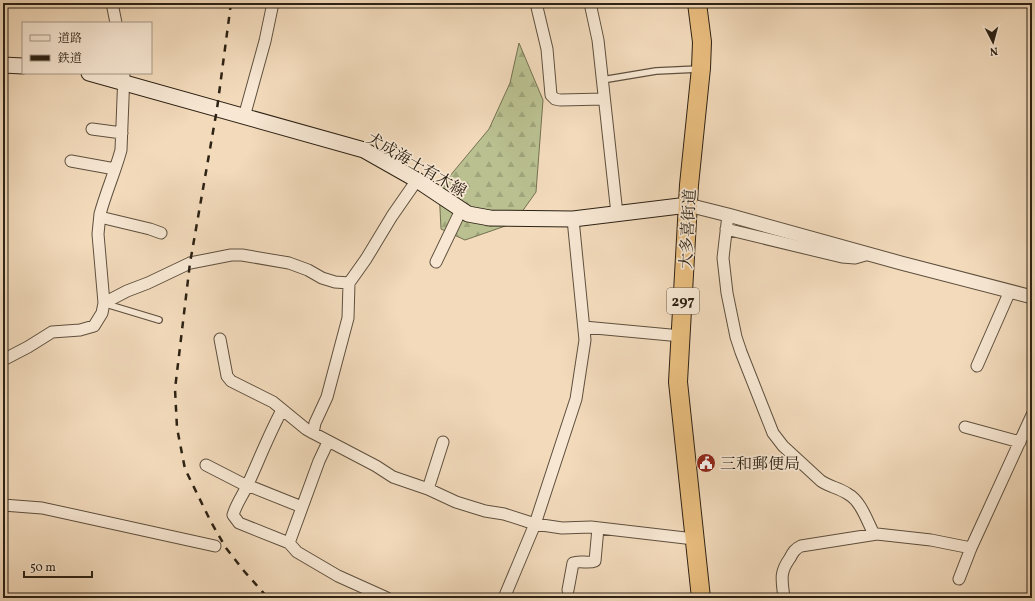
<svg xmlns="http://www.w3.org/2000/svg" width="1035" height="601" font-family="Vollkorn,'Noto Serif JP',serif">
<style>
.forest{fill:url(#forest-firs);stroke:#747152}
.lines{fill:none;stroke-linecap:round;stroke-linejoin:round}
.service-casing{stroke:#5e503e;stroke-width:8}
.minor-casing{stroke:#5e503e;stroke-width:13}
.tertiary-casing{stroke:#5e503e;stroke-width:15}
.secondary-casing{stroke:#2d2214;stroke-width:17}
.trunk-casing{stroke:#2d2214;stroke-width:20}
.service{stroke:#f7e7d3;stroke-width:5.5}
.minor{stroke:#f7e7d3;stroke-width:11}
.tertiary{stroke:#f7e7d3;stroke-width:13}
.secondary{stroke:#f7e7d3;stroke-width:15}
.trunk{stroke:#e9bd7e;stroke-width:18}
.rail{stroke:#2d2214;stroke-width:2.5;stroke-dasharray:7 7;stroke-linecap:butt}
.labels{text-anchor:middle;stroke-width:3.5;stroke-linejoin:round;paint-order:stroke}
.shield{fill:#f7e7d3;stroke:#6a5d4d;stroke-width:1}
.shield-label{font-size:15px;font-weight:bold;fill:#2d2214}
.street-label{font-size:16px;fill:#2d2214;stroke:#f7e7d3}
.poi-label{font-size:16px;fill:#2d2214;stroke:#f7e7d3;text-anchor:start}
</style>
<defs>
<pattern id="forest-firs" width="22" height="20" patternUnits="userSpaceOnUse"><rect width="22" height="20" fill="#bac090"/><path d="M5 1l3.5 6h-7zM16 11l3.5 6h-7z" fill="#a0a57b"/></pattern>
</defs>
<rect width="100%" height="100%" fill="#f2dabb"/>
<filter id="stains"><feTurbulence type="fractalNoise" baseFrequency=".005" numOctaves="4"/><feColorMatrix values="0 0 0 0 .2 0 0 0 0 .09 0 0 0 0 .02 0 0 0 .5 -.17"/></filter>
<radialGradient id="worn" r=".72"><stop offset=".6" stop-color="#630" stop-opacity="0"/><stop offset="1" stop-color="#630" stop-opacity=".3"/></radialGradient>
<path class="forest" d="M 519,43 L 543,100 L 536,192 L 514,223 L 465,240 L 441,229 L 439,189 L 489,129 L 510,83 Z"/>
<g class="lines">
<g class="service-casing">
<path id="service" d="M 602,80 L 656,71 L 699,69
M 106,304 L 159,320"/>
</g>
<g class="minor-casing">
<path id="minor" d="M 112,3 L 116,23
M 536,3 L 547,49 L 551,95 L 555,99 L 560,100 L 604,99
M 590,3 L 598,40 L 617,214
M 124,73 L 121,150 C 115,172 106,192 100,214 L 101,216 L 104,218 L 150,229 L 161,233
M 244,117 L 265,41 L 273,3
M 92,129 L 122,133
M 71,161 L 115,169
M 417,180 L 392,216 L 366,259 L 349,283 L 348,318 L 327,397 L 315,423 L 313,433 L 376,466 L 393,477 L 428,489 L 456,502 L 485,511 L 504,514 L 535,524 L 562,528 L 591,527 L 694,539
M 728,215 L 723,258 L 727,293 L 736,337 L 741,352 L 773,433 L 783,446 L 821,481 C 830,487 839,488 848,494 C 861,501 867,521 874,534
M 726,229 L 842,257 L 855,258 L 869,254
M 436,262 L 461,210
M 104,303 L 127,291 L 148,283 L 190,263 L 231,255 L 242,255 L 289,263 L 308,270 L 322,278 L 335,282 L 349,283
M 584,327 L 681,336
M 220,339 L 227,376 L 231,381 L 273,402 L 306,429 L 313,433
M 3,360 L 28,347 L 52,332 L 80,330 L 94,326 L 102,313 L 104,303 L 98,234 L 100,214
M 977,366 L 1010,291
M 282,410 C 269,434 259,460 248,484 C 243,495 236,504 233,515 L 239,523 L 289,543 L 297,552 L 338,576 L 387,598
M 965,427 L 1020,442
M 206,465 L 247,486
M 247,485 L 302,507
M 428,489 L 443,442
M 3,505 L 42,508 L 215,546
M 289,543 L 319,461 L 328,442
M 959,579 L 971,548 L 1032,415
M 568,590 L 573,563 C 580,560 588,564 595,561 L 598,528
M 504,598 L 535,524 L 576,399 L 585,340 L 573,219
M 784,598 C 782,580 779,573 790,558 C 793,552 795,549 801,546 L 877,534 L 931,540 L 971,548"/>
</g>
<g class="tertiary-casing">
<path id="tertiary" d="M 688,205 L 728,215 L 901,263 L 1032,297"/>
</g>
<g class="secondary-casing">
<path id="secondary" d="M 3,65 L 23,66
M 89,73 L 364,150 L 417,180 L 468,214 L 490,218 L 573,219 L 688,205"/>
</g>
<g class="trunk-casing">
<path id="trunk" d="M 697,3 L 702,42 L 701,68 L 689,185 L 678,382 L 701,598"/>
</g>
<use href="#service" class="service"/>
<use href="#minor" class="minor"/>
<use href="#tertiary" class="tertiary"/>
<use href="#secondary" class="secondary"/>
<use href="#trunk" class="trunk"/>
<path class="rail" d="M 231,3 L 217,109 L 190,263 L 175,389 L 177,428 L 185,469 L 211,522 L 226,548 L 244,571 L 268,598"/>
</g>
<defs>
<g id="civic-disc" transform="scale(1)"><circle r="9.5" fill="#8f2418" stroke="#f7e7d3"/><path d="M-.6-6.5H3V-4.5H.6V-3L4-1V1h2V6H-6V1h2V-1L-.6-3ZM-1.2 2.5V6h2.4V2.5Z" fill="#fff"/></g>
</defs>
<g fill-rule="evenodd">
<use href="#civic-disc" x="706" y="463"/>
</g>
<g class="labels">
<rect class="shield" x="667" y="288" width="32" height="26" rx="3"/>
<g class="shield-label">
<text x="683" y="306">297</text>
</g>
<g class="street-label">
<text transform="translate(417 164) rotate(30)" y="6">犬成海士有木線</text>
<text transform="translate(687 229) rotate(-87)" y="6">大多喜街道</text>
</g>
<g class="poi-label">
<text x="720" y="469">三和郵便局</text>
</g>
</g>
<rect width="1035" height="601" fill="none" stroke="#f2dabb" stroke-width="16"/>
<rect x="4" y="4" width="1027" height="593" fill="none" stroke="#2d2214" stroke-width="2"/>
<rect x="8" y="8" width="1019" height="585" fill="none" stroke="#2d2214"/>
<rect x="22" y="22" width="130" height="52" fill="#f7e7d3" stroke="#a69887"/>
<rect x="30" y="35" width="20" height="6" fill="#f7e7d3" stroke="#a69887"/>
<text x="58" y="42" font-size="12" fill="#2d2214">道路</text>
<rect x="30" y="55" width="20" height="6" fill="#2d2214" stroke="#a69887"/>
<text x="58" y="62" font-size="12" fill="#2d2214">鉄道</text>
<g transform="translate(993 42) rotate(174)" stroke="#f7e7d3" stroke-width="3" paint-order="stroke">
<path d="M0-3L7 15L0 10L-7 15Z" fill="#2d2214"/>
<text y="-6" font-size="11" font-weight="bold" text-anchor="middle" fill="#2d2214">N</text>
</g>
<path d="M24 571v6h68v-6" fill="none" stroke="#2d2214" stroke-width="2"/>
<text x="30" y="571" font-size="12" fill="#2d2214" stroke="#f7e7d3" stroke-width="3" paint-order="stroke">50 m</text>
<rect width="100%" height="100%" filter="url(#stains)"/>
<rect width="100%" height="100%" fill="url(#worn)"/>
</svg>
